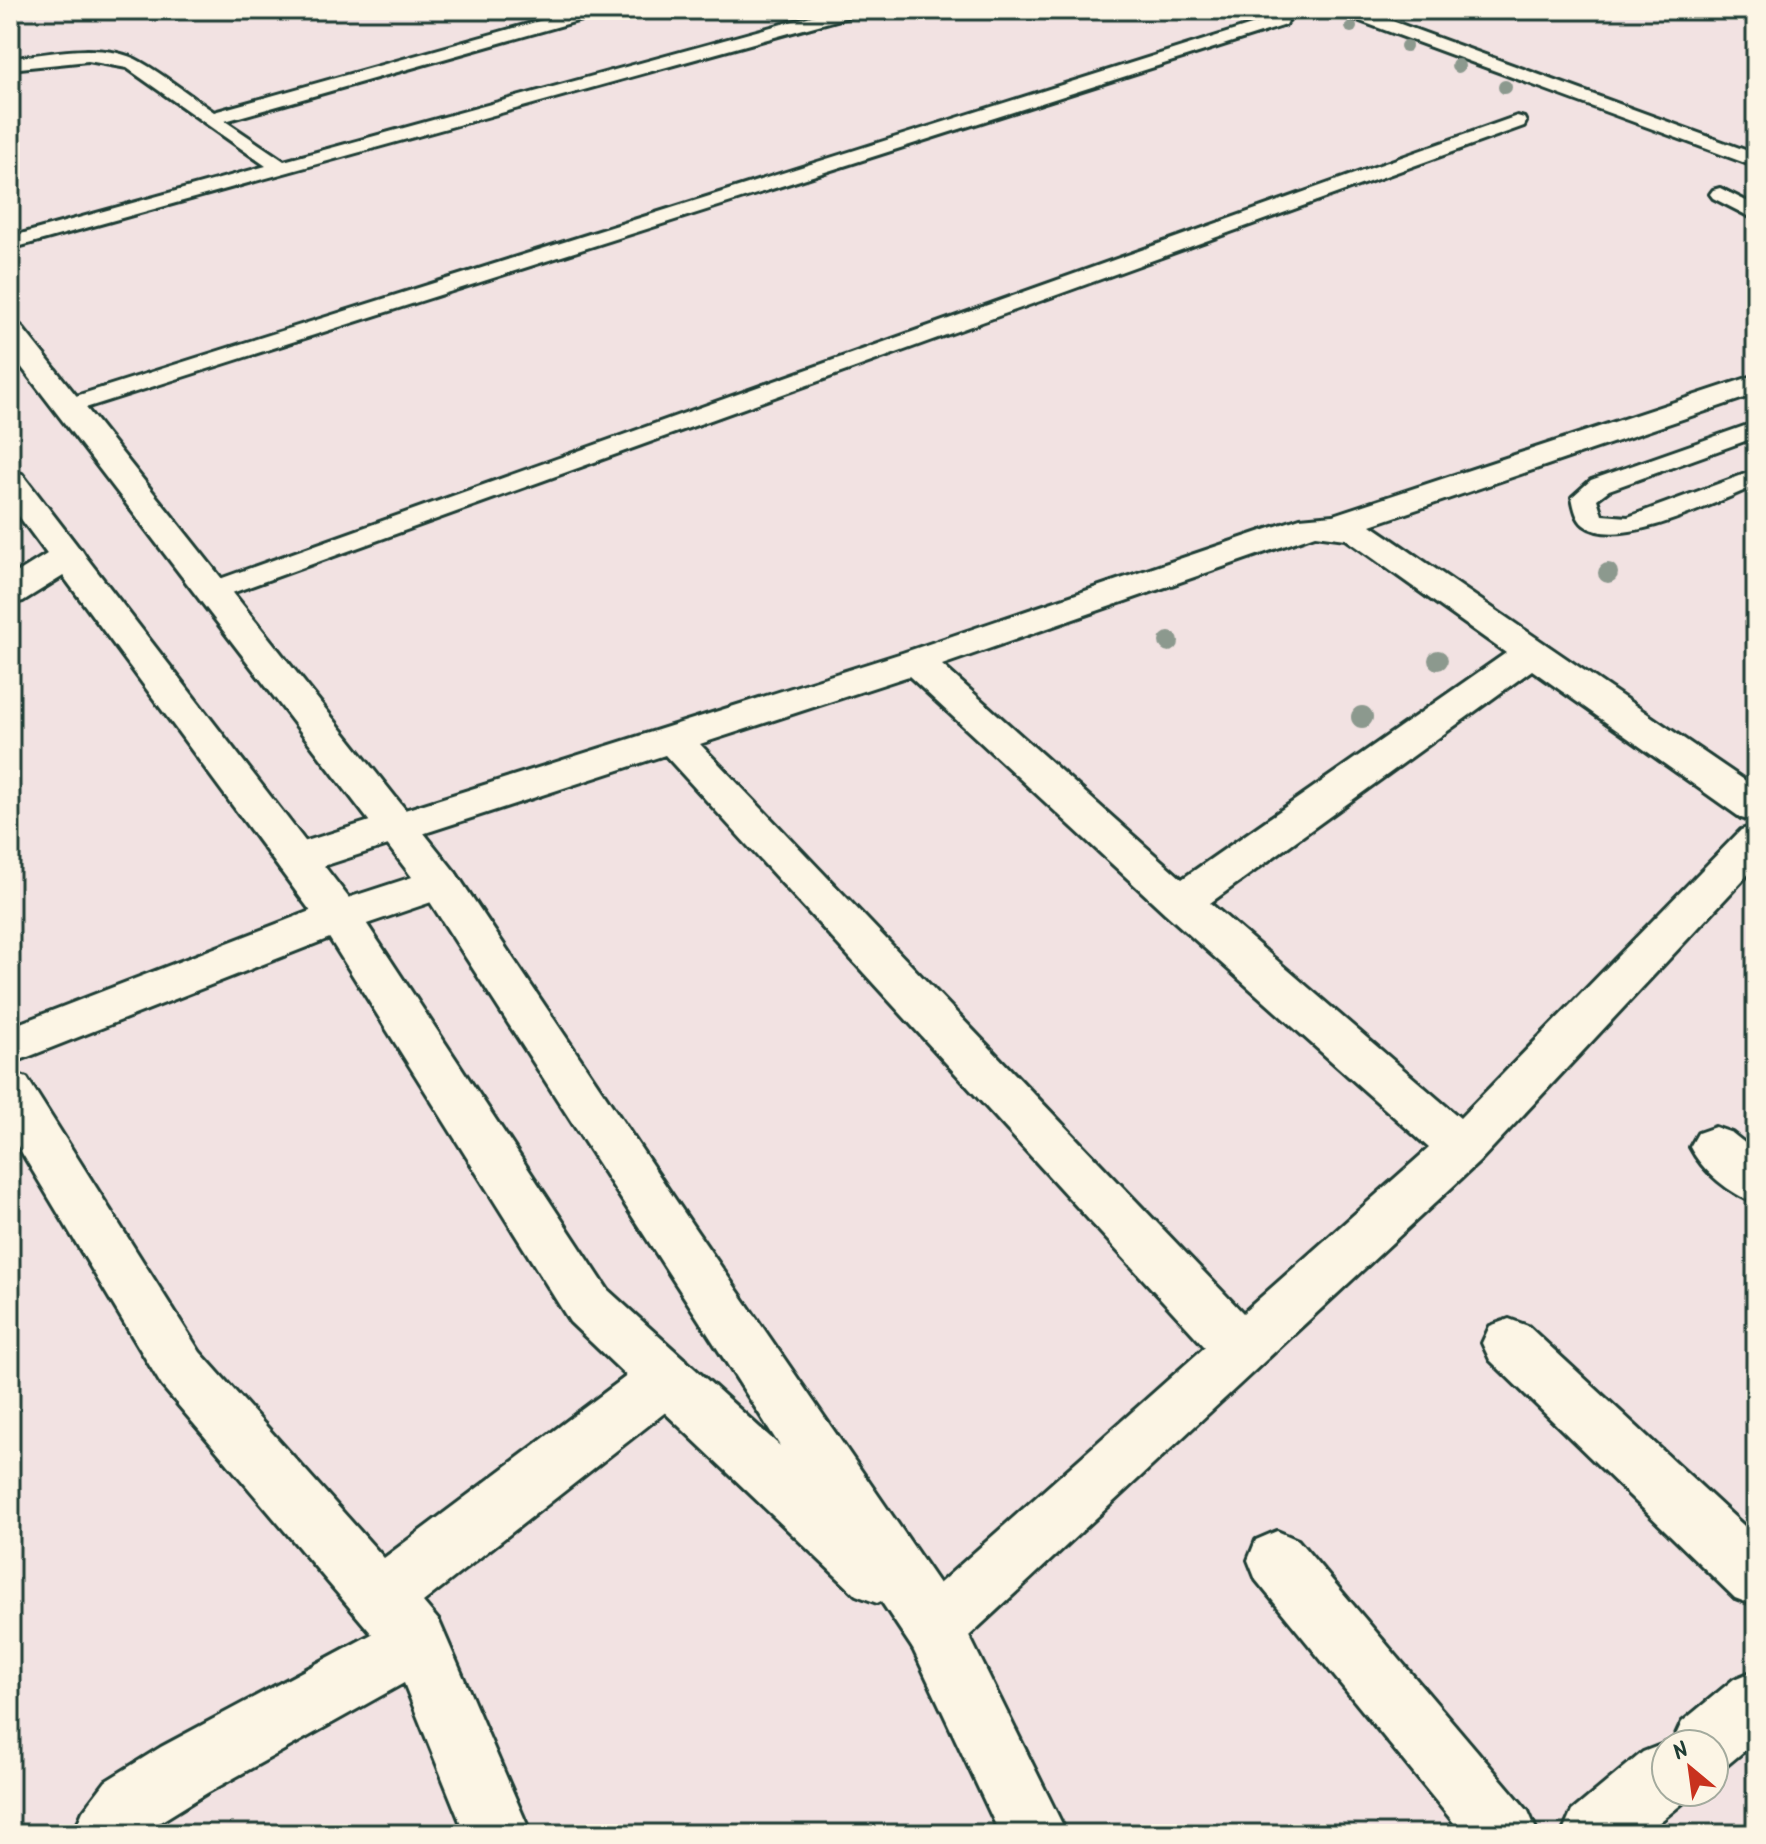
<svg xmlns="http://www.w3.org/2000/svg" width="1766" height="1844" font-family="Kalam,sans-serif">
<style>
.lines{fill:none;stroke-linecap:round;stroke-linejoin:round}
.lane-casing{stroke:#1f3d34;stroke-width:6}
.street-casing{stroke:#1f3d34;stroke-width:6}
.secondary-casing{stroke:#1f3d34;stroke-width:6}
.lane{fill:#fcf5e5;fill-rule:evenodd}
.street{fill:#fcf5e5;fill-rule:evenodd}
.secondary{fill:#fcf5e5;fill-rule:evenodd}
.tree{fill:#8c998e}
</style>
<rect width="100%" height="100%" fill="#f2e2e2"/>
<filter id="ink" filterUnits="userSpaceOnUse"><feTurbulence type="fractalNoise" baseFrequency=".0125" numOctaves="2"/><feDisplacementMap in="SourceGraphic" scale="16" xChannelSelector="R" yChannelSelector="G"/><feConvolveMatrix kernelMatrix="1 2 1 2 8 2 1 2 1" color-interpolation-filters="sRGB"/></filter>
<g filter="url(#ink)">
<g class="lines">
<g class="lane-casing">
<path id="lane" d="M 578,10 L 604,10 L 602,14 L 225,121 L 284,161 L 833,10 L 860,10 L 858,14 L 10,249 L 10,237 L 266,166 L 127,68 L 88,61 L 10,69 L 10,59 C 50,53 104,41 141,62 C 166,76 190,96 214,112 Z
M 1339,10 L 1362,10 L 1756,154 L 1756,167 L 1341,14 Z
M 1280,16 L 1288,21 L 1286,25 L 76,411 L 60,411 L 56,406 L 60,401 Z
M 1517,116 L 1524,118 L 1526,122 L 1524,126 L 221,597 L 203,597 L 199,591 L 203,585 Z
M 1720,188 L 1756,206 L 1756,220 L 1713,198 L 1710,194 L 1713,190 Z
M 1756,422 L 1756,437 L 1609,490 L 1597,499 L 1602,515 L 1628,517 L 1756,470 L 1756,486 C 1718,500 1620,552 1584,525 C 1576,519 1574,506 1572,497 L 1591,480 Z"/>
</g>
<g class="street-casing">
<path id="street" d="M 1756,375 L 1756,394 L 1371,525 L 1756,788 L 1756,822 L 1741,818 L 1532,670 L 1210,903 L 1460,1118 L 1741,830 L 1756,825 L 1756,866 L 1479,1162 L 955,1649 L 934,1658 L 913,1649 L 904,1628 L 913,1607 L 1205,1347 L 665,755 L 296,875 L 281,871 L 275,860 L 281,849 L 902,653 L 1300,518 L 1333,515 ZM 1315,535 L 1346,539 L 1506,653 L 1182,879 L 942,665 ZM 909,676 L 1165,913 L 1429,1148 L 1243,1313 L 700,744 Z
M 68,546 L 81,549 L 86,557 L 81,565 L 23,601 L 10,604 L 10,577 L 55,549 Z
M 440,868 L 455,872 L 462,883 L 455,894 L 355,928 L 10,1064 L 10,1027 L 323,906 Z
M 10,1072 L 27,1078 L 200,1352 L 384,1558 L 648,1360 L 667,1353 L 686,1360 L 694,1378 L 686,1396 L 423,1602 L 439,1621 L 531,1834 L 465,1834 L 404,1683 L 207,1793 L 152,1827 L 146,1834 L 73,1834 L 83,1811 L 106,1781 L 161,1747 L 372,1634 L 162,1386 L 10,1133 Z
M 1715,1127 L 1732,1133 L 1756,1152 L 1756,1203 C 1730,1194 1703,1172 1690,1147 L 1698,1133 Z
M 1509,1319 L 1528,1326 L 1756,1537 L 1756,1606 L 1735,1598 L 1490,1360 L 1482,1343 L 1490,1326 Z
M 1277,1531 L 1298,1540 L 1528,1811 L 1538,1834 L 1463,1834 L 1256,1580 L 1248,1560 L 1256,1540 Z
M 1756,1670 L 1756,1741 L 1726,1766 L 1714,1771 L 1714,1744 L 1672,1744 L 1682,1722 L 1734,1679 Z
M 1666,1743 L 1666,1792 L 1691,1792 L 1689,1798 L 1645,1834 L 1562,1834 L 1572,1811 L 1643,1752 Z"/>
</g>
<g class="secondary-casing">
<path id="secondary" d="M 10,323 L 21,326 L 455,872 L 693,1226 L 955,1607 L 1067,1834 L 1000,1834 L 913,1649 L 881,1601 L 877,1603 L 856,1595 L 570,1322 L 323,928 L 10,504 L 10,471 L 22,474 L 355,906 L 608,1290 L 780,1446 L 425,894 L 10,352 Z"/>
</g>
<use href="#lane" class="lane"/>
<use href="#street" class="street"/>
<use href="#secondary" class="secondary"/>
</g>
<g class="tree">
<circle cx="1351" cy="27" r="6"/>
<circle cx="1406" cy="46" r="6"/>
<circle cx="1458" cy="66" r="7"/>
<circle cx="1505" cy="87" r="7"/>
<circle cx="1608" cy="573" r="10"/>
<circle cx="1169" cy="642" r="10"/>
<circle cx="1438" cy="660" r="10"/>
<circle cx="1362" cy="717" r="11"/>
</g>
</g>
<rect width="1766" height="1844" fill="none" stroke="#fcf5e5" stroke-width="40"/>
<rect x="20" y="20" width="1726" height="1804" fill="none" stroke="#1f3d34" stroke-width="3" filter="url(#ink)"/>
<g transform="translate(1690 1768) rotate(331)"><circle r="38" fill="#fcf5e5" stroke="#a4ab9e" stroke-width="2"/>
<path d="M0-6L14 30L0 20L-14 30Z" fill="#c8321e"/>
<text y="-12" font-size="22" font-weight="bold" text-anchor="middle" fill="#1f3d34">N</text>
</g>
</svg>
